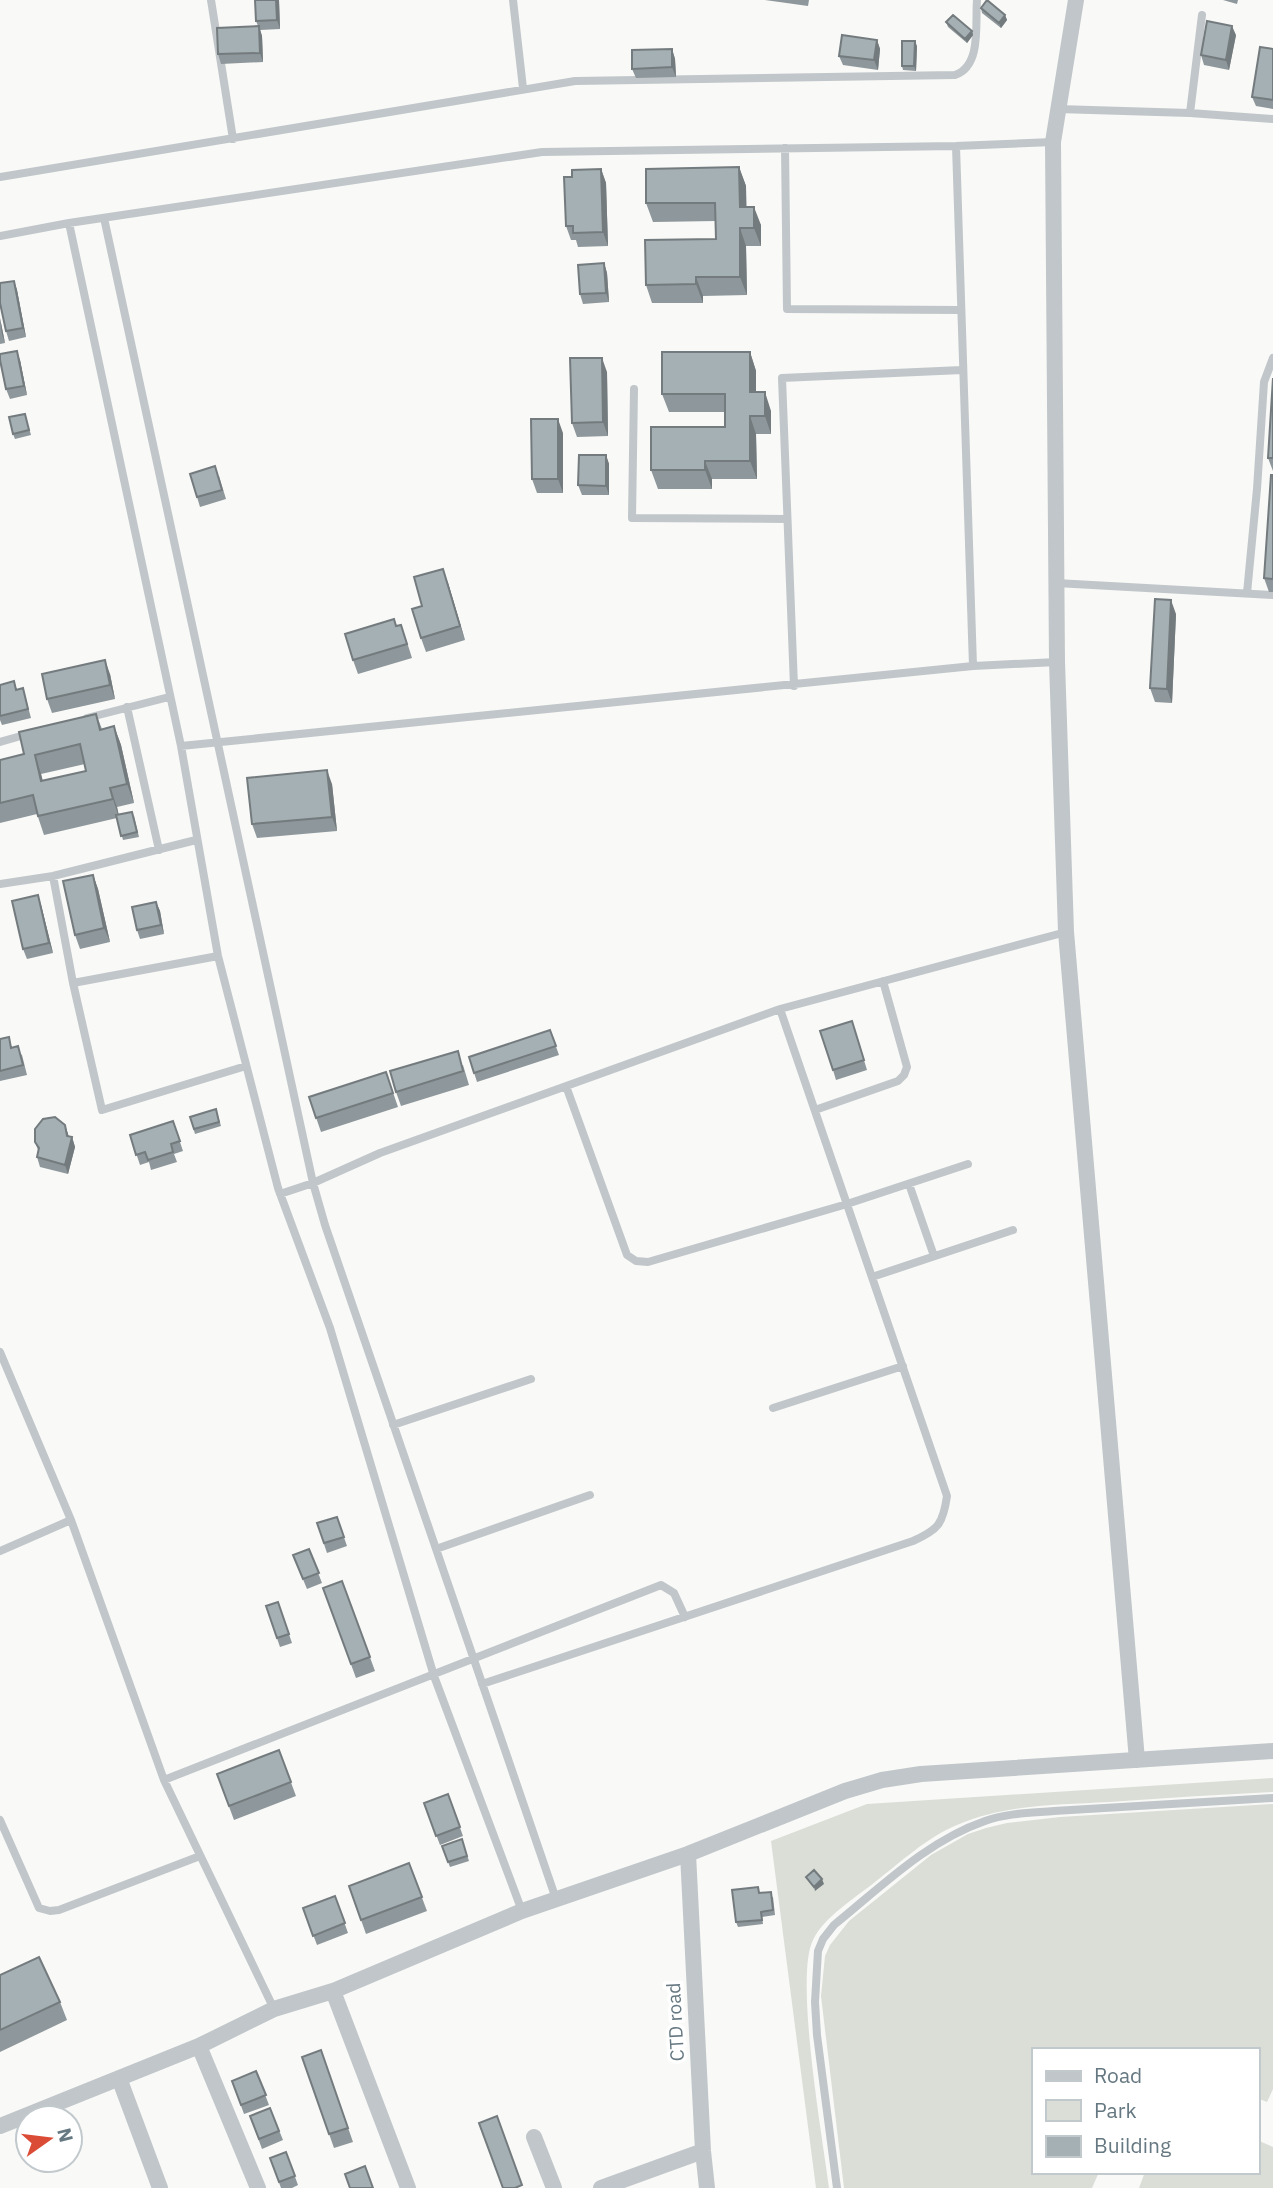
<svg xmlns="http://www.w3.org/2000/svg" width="1273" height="2188" font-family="'IBM Plex Sans',sans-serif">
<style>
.green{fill:#daded7}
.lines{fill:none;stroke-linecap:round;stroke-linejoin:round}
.lane{stroke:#c0c6c9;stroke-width:8}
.street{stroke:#c0c6c9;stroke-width:16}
.wall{fill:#8e979b;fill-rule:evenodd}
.shaded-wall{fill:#747b7e}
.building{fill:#a5b0b4;stroke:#747b7e;stroke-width:2;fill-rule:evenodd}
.labels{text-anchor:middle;stroke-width:7;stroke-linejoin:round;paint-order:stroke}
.street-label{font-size:19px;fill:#667881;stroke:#fff}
</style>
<rect width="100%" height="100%" fill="#f9f9f7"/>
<path class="green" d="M 1273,1778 L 1273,1792 C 1218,1795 1163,1798 1109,1802 C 1058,1805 1005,1804 957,1825 C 926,1838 901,1862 875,1882 C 856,1897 823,1918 813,1940 C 794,1977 823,2140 829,2188 L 816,2188 L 771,1841 L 867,1804 Z
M 1273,1804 L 1273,2089 L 1267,2102 L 1257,2098 L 1257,2050 L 1033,2050 L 1033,2172 L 1099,2172 L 1092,2188 L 844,2188 L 821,1996 L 825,1956 L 830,1945 L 849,1921 L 931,1855 L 968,1834 L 986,1828 L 1007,1823 L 1060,1817 Z
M 1257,2140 L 1273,2147 L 1273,2188 L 1139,2188 L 1145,2172 L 1257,2172 Z"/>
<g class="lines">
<path class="lane" d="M 211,0 L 233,139
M 513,0 L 523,88
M 1058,109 L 1190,113 L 1273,119
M 1190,113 L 1202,15
M 956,146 L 973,666
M 785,148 L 787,309 L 960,310
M 0,177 L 575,81 L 955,75 C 982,66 975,24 977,0
M 104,218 L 313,1183 L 325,1225 L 556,1899
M 69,223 L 181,746 L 218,956 L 278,1188 L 330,1328 L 434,1676 L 522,1911
M 0,236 L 69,223 L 542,152 L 956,146 L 1053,142
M 634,389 L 632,518 L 786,519
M 1056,583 L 1273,595
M 1247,593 L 1257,489 L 1264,382 L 1273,358
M 794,686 L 782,378 L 962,370
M 127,707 L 159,850
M 87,718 L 169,697
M 0,742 L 28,734
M 181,746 L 973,666 L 1057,662
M 53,876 L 73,983 L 102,1110 L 246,1066
M 0,884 L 53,876 L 196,840
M 73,983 L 218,956
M 566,1086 L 627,1255 L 636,1261 L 648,1262 L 847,1204 L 968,1164
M 815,1110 L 898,1081 L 904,1075 L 907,1067 L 883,981
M 909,1184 L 934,1256
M 280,1194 L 313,1183 L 380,1153 L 780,1009 L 1066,932
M 872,1277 L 1013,1230
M 0,1352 L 71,1520 L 164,1780 L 274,2009
M 773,1408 L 903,1366
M 393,1425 L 531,1379
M 436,1549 L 590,1495
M 0,1551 L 71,1520
M 482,1684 L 913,1541 C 938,1530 943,1524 947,1496 L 780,1009
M 164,1780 L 661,1585 L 674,1593 L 685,1617
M 0,1820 L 39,1908 L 50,1911 L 59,1910 L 200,1856
M 837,2188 L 817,2035 L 815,2002 L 818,1951 L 823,1939 L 834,1925 C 881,1887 927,1841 985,1821 C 1007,1813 1031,1813 1054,1811 L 1273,1798"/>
<path class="street" d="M 1076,0 L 1053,142 L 1057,662 L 1066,932 L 1137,1760
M 688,1854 L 703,2151 L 707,2188
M 333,1991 L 408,2188
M 199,2046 L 258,2188
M 119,2078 L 160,2188
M 0,2126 L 199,2046 L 274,2009 L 333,1991 L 522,1911 L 688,1854 L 845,1791 L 882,1780 L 921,1774 L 1273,1751
M 534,2137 L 554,2188
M 601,2188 L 703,2151"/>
</g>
<path class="wall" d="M 255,0 L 279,0 L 280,29 L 260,30 L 262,36 L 263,62 L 221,64 L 218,54 L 258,26 L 256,21 Z
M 765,0 L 809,0 L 808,6 Z
M 1223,0 L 1238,0 L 1237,4 Z
M 981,8 L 1005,15 L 1007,20 L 1001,28 L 982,13 Z
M 946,22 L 972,31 L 973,35 L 967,43 L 948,27 Z
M 1236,35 L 1229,70 L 1204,65 L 1201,55 Z
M 877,40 L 880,49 L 878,70 L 843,65 L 839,56 Z
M 917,46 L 916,71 L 903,70 L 902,66 Z
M 672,49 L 675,59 L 676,77 L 636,78 L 632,69 Z
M 1273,49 L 1273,109 L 1256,106 L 1252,97 Z
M 739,167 L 746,186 L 746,207 L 761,225 L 761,246 L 746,246 L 747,295 L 703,296 L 703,303 L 652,303 L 646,285 L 716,239 L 716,221 L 653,222 L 646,203 Z
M 601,169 L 606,183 L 608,246 L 578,247 L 576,240 L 571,240 L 566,226 L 572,177 Z
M 604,263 L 607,273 L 609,302 L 583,304 L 580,294 Z
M 14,281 L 17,290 L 26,337 L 9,341 L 6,331 Z
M 0,318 L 5,343 L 0,344 Z
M 750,352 L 756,371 L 756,392 L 771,411 L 771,434 L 756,434 L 757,479 L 712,479 L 712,489 L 658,489 L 651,470 L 725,427 L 725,412 L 669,412 L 662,394 Z
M 20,360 L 27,395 L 10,399 L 6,389 Z
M 607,372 L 608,436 L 577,437 L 572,423 Z
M 1273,378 L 1273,471 L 1268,458 Z
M 25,414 L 31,435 L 15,439 L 13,434 Z
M 563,433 L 563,493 L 537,493 L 532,479 Z
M 606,455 L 609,464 L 609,495 L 582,495 L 578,485 Z
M 1273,475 L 1273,592 L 1269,592 L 1264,578 Z
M 219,476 L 226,499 L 200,507 L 197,497 Z
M 448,583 L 465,640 L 426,652 L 421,638 L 422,606 Z
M 1176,614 L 1172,703 L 1155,702 L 1150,688 Z
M 397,626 L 406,639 L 412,658 L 358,674 L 353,660 Z
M 110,674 L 115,699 L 52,713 L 47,699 Z
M 14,681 L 17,690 L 23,688 L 31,718 L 2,725 L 0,720 L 0,685 Z
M 96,714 L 102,729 L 114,726 L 121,745 L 134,803 L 117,807 L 119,815 L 134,816 L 139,837 L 123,840 L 117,818 L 44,835 L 37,814 L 0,823 L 0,760 L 24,754 ZM 85,764 L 86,771 L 43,781 L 41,774 Z
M 332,784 L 337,831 L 257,838 L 252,824 Z
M 93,875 L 98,889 L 110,942 L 80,949 L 75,935 Z
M 156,902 L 160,911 L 164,934 L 140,939 L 137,930 Z
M 41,905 L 53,953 L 27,959 L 23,949 Z
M 852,1021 L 867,1070 L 836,1080 L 833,1070 Z
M 550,1030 L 559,1055 L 477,1082 L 469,1057 Z
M 0,1039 L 22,1055 L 27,1075 L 0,1081 Z
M 463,1065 L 469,1085 L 401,1106 L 396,1092 Z
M 386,1072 L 398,1107 L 321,1132 L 309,1097 Z
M 216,1109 L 221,1126 L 195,1134 L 190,1117 Z
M 173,1121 L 183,1151 L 174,1154 L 177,1162 L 151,1170 L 149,1162 L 140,1165 L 130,1135 Z
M 65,1125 L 69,1137 L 72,1137 L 75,1147 L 68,1174 L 40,1167 L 37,1157 L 38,1150 L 35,1142 Z
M 337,1517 L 347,1546 L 327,1553 L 317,1523 Z
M 309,1549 L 322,1583 L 307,1589 L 293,1555 Z
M 342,1581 L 375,1671 L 356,1678 L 323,1588 Z
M 278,1602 L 292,1643 L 280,1647 L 266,1606 Z
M 279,1750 L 296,1796 L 234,1820 L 217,1774 Z
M 448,1794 L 463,1836 L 440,1845 L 424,1803 Z
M 462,1839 L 469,1861 L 450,1867 L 442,1846 Z
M 409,1863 L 427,1911 L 366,1934 L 349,1886 Z
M 760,1893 L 773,1897 L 775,1915 L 762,1917 L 763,1924 L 738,1927 L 736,1922 Z
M 335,1896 L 348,1933 L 317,1945 L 303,1908 Z
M 0,1975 L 60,2002 L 67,2020 L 0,2052 Z
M 321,2050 L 353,2142 L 334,2148 L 302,2057 Z
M 256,2071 L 269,2105 L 244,2114 L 232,2081 Z
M 270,2108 L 283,2140 L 262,2149 L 250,2116 Z
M 286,2152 L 298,2185 L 292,2188 L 281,2188 L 270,2158 Z"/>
<path class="shaded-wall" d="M 276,0 L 279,0 L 280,29 L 277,20 Z
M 1005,15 L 1007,20 L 1001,28 L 999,23 Z
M 259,26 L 262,36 L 263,62 L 260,53 Z
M 1232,26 L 1236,35 L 1229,70 L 1226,60 Z
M 972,31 L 973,35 L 967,43 L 965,39 Z
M 877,40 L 880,49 L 878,70 L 874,60 Z
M 915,41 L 917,46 L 916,71 L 914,66 Z
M 672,49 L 675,59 L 676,77 L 672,67 Z
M 739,167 L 746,186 L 747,225 L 740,207 Z
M 601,169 L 606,183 L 608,246 L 603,232 Z
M 754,207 L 761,225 L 761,246 L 754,228 Z
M 740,228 L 746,246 L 747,295 L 740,277 Z
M 604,263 L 607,273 L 609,302 L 606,293 Z
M 696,277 L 703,296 L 703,303 L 696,284 Z
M 14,281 L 17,290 L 26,337 L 23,328 Z
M 0,318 L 5,343 L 2,334 Z
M 17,351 L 20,360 L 27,395 L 24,386 Z
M 750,352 L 756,371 L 756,411 L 750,392 Z
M 602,358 L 607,372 L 608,436 L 603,422 Z
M 765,392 L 771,411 L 771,434 L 765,416 Z
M 750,416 L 756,434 L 757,479 L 750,461 Z
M 558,419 L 563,433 L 563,493 L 558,479 Z
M 606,455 L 609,464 L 609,495 L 606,486 Z
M 705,461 L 712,479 L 712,489 L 705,470 Z
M 443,569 L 448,583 L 465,640 L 460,626 Z
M 1171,600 L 1176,614 L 1172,703 L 1167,689 Z
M 105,660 L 110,674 L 115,699 L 110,685 Z
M 114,726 L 121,745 L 134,803 L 127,784 Z
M 35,755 L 41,774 L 47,800 L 41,781 Z
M 327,770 L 332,784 L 337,831 L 332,817 Z
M 110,788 L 117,807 L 119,818 L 113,799 Z
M 93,875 L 98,889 L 110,942 L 104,928 Z
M 38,895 L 41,905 L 53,953 L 49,943 Z
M 156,902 L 160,911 L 164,934 L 161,925 Z
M 65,1125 L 68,1134 L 70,1144 L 72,1137 L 75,1147 L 68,1174 L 65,1165 L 67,1136 Z
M 822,1879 L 824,1884 L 815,1891 L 814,1887 Z"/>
<path class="building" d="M 255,0 L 276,0 L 277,20 L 256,21 Z
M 987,0 L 1005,15 L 999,23 L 981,8 Z
M 953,15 L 972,31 L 965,39 L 946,22 Z
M 1207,21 L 1232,26 L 1226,60 L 1201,55 Z
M 259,26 L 260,53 L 218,54 L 217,28 Z
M 842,35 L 877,40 L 874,60 L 839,56 Z
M 902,41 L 915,41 L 914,66 L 902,66 Z
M 1260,47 L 1273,49 L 1273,100 L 1252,97 Z
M 672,49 L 672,67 L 632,69 L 632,50 Z
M 739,167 L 740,207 L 754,207 L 754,228 L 740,228 L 740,277 L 696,277 L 696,284 L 646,285 L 645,240 L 716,239 L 715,203 L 646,203 L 646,169 Z
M 601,169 L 603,232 L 573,233 L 573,226 L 566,226 L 564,177 L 572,177 L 572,170 Z
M 604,263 L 606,293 L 580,294 L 578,265 Z
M 14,281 L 23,328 L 6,331 L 0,303 L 0,283 Z
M 17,351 L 24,386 L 6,389 L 0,360 L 0,354 Z
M 662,352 L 750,352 L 750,392 L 765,392 L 765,416 L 750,416 L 750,461 L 705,461 L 705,470 L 651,470 L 651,427 L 725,427 L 725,394 L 662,394 Z
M 570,358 L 602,358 L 603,422 L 572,423 Z
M 1273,378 L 1273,458 L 1268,458 Z
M 25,414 L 29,430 L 13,434 L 9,417 Z
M 531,419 L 558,419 L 558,479 L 532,479 Z
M 579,455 L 606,455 L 606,486 L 578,485 Z
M 215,466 L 222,490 L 197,497 L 190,474 Z
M 1271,475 L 1273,475 L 1273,579 L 1264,578 Z
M 443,569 L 460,626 L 421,638 L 412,609 L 422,606 L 414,577 Z
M 1155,599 L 1171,600 L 1167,689 L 1150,688 Z
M 394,619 L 396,626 L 401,625 L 407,644 L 353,660 L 345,634 Z
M 105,660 L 110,685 L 47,699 L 42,674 Z
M 14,681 L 16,690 L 23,688 L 28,709 L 0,716 L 0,685 Z
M 96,714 L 100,730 L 114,726 L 127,784 L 110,788 L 113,799 L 38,816 L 33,795 L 0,803 L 0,760 L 24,754 L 19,732 ZM 80,744 L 86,771 L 41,781 L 35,755 Z
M 327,770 L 332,817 L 252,824 L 247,778 Z
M 132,812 L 137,832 L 121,836 L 116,815 Z
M 93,875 L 104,928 L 75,935 L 63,881 Z
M 38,895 L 49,943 L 23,949 L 12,901 Z
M 156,902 L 161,925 L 137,930 L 132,907 Z
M 852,1021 L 864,1060 L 833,1070 L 820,1031 Z
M 550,1030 L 556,1046 L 474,1073 L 469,1057 Z
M 9,1037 L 11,1048 L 18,1046 L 23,1065 L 0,1071 L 0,1039 Z
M 458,1051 L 463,1071 L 396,1092 L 390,1071 Z
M 386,1072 L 393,1093 L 316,1118 L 309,1097 Z
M 216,1109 L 219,1122 L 194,1129 L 190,1117 Z
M 55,1117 L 65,1125 L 67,1136 L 72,1137 L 65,1165 L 37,1157 L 39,1148 L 35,1142 L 35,1129 L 43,1119 Z
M 173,1121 L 180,1141 L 171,1144 L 173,1152 L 148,1160 L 145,1152 L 136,1155 L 130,1135 Z
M 337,1517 L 344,1537 L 324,1543 L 317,1523 Z
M 309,1549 L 319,1573 L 303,1579 L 293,1555 Z
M 342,1581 L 370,1657 L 351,1664 L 323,1588 Z
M 278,1602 L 289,1634 L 277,1638 L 266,1606 Z
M 279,1750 L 291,1782 L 229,1806 L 217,1774 Z
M 448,1794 L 460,1827 L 436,1836 L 424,1803 Z
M 462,1839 L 467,1856 L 448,1862 L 442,1846 Z
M 409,1863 L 422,1897 L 361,1920 L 349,1886 Z
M 814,1870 L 822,1879 L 814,1887 L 806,1877 Z
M 758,1887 L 759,1893 L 771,1892 L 773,1910 L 761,1912 L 762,1920 L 736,1922 L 732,1890 Z
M 335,1896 L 345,1923 L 313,1936 L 303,1908 Z
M 39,1957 L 60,2002 L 0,2030 L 0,1975 Z
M 321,2050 L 348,2128 L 329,2134 L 302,2057 Z
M 256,2071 L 266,2095 L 241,2105 L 232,2081 Z
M 270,2108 L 279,2131 L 259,2139 L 250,2116 Z
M 497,2116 L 522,2185 L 515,2188 L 503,2188 L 479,2123 Z
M 286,2152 L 295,2176 L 279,2182 L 270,2158 Z
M 365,2166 L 373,2188 L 350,2188 L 345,2174 Z"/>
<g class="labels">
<g class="street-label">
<text transform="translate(675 2022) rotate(-93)" y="7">CTD road</text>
</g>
</g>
<rect x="1032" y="2048" width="228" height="126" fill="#ffffff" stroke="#c2c9cd" stroke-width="2"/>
<rect x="1046" y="2071" width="35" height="10" fill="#c0c6c9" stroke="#c2c9cd" stroke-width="2"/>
<text x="1094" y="2083" font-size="21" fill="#667881">Road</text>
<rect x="1046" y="2100" width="35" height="21" fill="#daded7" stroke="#c2c9cd" stroke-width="2"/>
<text x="1094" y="2118" font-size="21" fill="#667881">Park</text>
<rect x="1046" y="2136" width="35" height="21" fill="#a5b0b4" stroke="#c2c9cd" stroke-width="2"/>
<text x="1094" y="2153" font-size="21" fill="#667881">Building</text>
<g transform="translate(49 2139) rotate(76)"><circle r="33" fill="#ffffff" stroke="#c2c9cd" stroke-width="2"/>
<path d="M0-5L12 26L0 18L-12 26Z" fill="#db4c36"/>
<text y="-10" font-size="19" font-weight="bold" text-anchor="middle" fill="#667881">N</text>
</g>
</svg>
